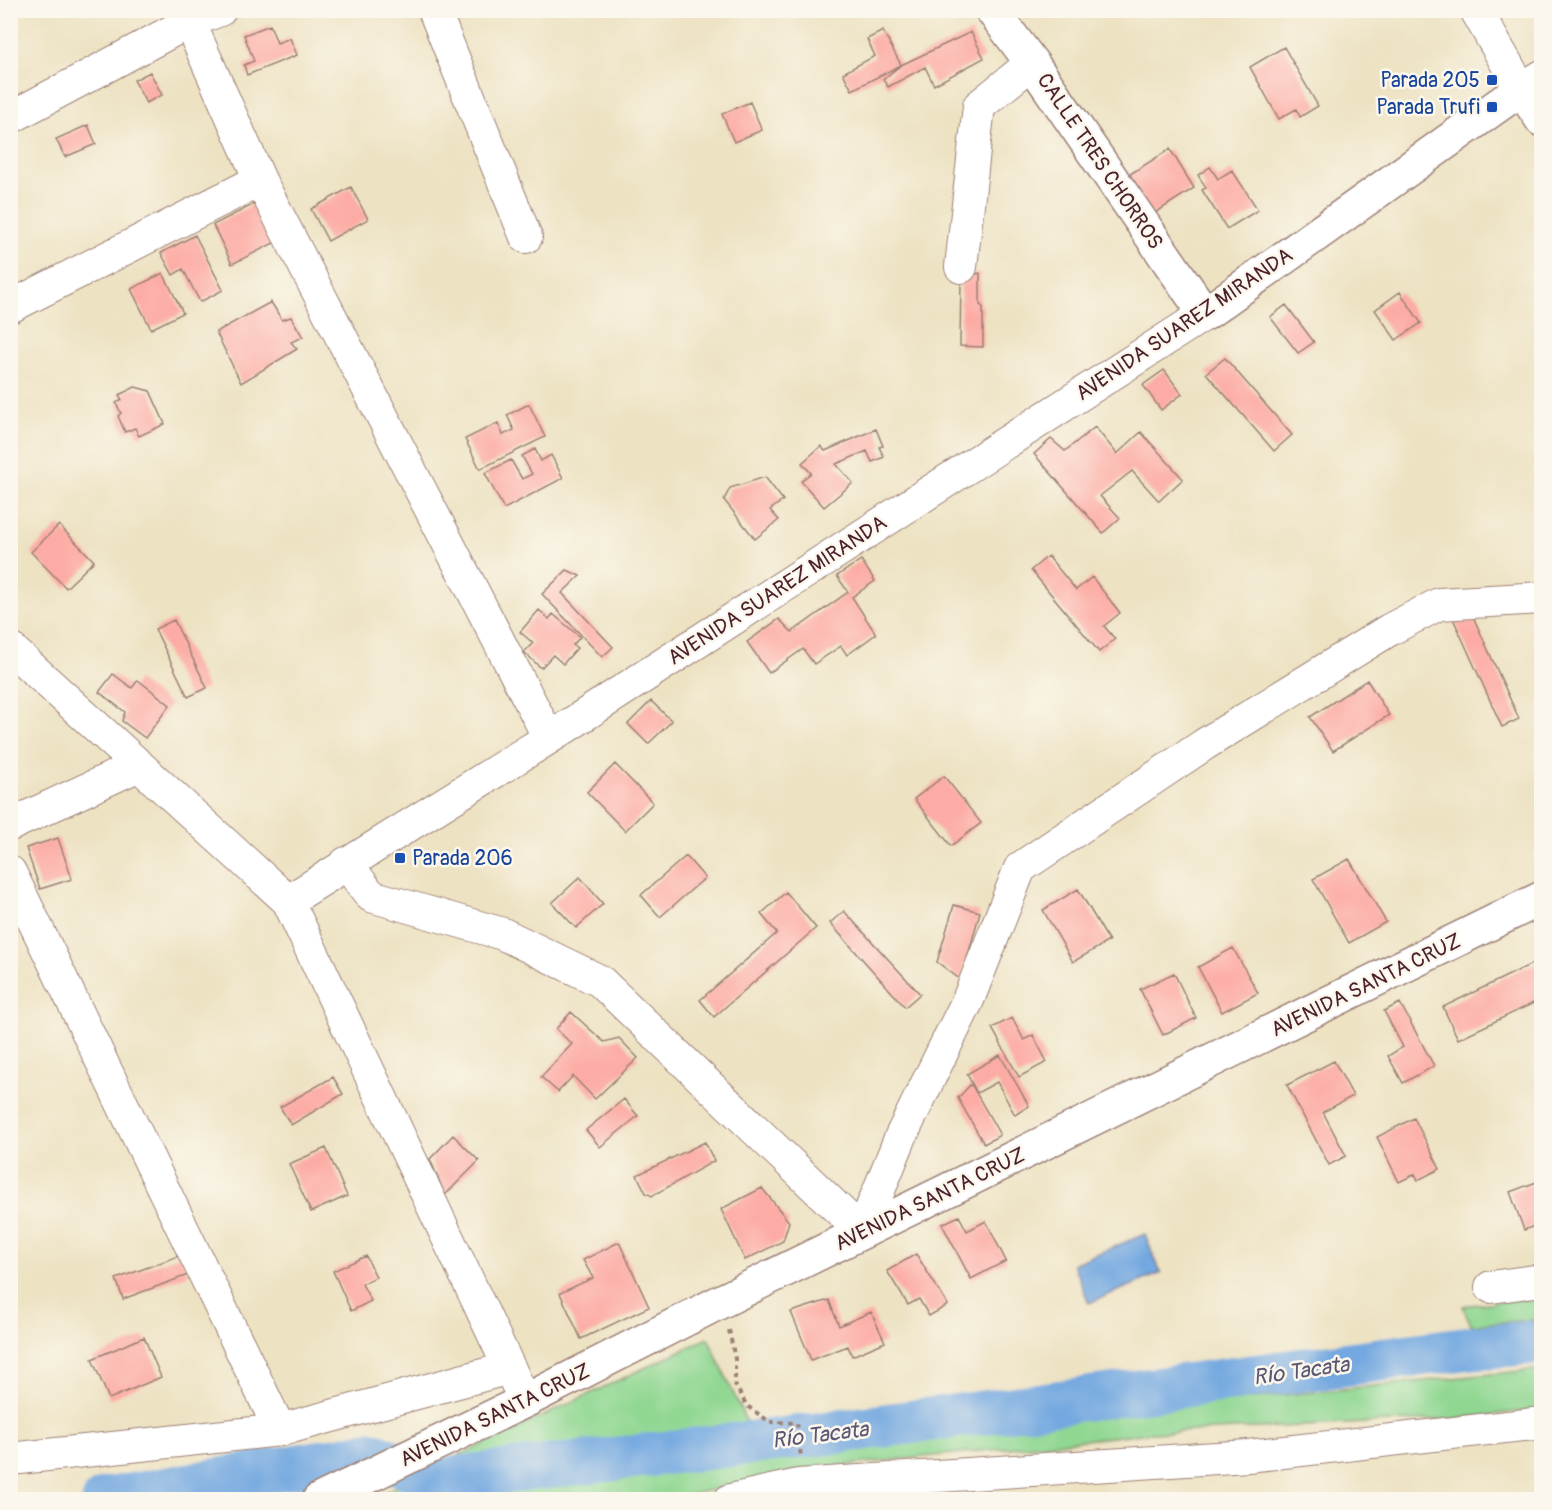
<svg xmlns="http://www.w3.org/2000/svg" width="1552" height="1510" font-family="Pangolin,sans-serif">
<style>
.green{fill:#90d792;stroke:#6d7b5e;stroke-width:1.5}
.water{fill:#73a8e0;stroke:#5e6486;stroke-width:1.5}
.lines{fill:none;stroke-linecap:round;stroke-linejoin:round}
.river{stroke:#73a8e0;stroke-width:44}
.building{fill:#fcaca4}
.minor-casing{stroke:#9c8076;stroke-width:34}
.major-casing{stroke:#9c8076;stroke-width:36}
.path{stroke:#9c8076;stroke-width:4;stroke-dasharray:4.5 4.5;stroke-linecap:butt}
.minor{stroke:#fff;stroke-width:32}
.major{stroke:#fff;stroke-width:33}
.transit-dot{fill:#1a4fb4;stroke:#fbf7ec;stroke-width:2}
.labels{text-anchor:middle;stroke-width:5;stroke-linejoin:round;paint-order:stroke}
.transit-label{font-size:21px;fill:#164399;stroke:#fbf7ec;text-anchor:end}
.street-label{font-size:21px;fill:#4a1f2b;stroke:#fbf7ec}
.water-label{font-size:22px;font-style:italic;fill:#5a5673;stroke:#fbf7ec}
</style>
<rect width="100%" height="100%" fill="#fbf7ec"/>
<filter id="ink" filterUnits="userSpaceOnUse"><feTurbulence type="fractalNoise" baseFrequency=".0167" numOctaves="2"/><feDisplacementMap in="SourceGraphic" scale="12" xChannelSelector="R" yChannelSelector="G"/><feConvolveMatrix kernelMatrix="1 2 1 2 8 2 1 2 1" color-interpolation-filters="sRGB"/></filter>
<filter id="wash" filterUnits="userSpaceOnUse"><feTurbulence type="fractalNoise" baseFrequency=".008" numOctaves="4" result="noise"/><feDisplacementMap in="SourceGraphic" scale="24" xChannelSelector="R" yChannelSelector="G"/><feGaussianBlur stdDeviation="1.35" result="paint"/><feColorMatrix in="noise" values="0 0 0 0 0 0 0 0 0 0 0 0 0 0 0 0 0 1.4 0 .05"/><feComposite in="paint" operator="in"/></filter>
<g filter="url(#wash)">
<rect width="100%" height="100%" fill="#ede2c2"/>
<path class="green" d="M 1541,1297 L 1541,1319 L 1471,1325 L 1463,1306 Z
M 708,1338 L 747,1423 L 443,1463 Z
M 1541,1369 L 1541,1409 L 1453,1419 L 1150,1433 L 800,1470 L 671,1499 L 370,1500 L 414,1478 L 427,1491 L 1108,1413 Z"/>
<path class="water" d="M 1145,1234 L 1161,1273 L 1089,1303 L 1073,1264 Z"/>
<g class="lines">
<path class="river" d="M 104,1500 L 372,1453 L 438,1480 L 783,1439 L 1467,1348 L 1542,1342"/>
</g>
<g id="blocks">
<path class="building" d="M 270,25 L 277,43 L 290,38 L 297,55 L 247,75 L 244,65 L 254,61 L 244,35 Z
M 883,31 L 901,65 L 852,90 L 843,73 L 875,56 L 867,39 Z
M 971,32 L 984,58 L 934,85 L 925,67 L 888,87 L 883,79 L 901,65 Z
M 1284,47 L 1318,106 L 1300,117 L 1296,109 L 1279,119 L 1250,67 Z
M 150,72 L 162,95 L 146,103 L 134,80 Z
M 750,102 L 762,130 L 734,142 L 722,114 Z
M 88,125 L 96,144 L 65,157 L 56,139 Z
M 1170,149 L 1194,188 L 1152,215 L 1127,176 Z
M 1210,167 L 1218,179 L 1232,170 L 1258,210 L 1227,229 L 1202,190 L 1206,188 L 1198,175 Z
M 351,187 L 368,219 L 328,241 L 311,209 Z
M 256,203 L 276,242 L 232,264 L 213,225 Z
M 195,235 L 223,290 L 200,302 L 183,269 L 173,275 L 161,253 Z
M 163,273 L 183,313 L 151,329 L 131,289 Z
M 980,273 L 980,305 L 983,307 L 983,347 L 960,346 L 961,278 Z
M 1400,292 L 1421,323 L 1396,340 L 1375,310 Z
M 271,302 L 282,320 L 291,317 L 303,337 L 291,342 L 297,349 L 241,383 L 216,332 Z
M 1286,305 L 1314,342 L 1298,353 L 1270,317 Z
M 1225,358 L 1292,435 L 1274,451 L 1206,373 Z
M 1164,370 L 1182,394 L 1161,410 L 1143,385 Z
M 135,387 L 150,391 L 165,424 L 139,436 L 135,428 L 125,432 L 118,416 L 121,413 L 116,403 L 122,400 L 119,395 Z
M 529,404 L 545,437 L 480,469 L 465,439 L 498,423 L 503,435 L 514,430 L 507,415 Z
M 1095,427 L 1117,454 L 1141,432 L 1183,479 L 1159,501 L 1132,471 L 1100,496 L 1120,518 L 1103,533 L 1034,454 L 1051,439 L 1065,451 Z
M 876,429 L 883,446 L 879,447 L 884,457 L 872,462 L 867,451 L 836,464 L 853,483 L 824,507 L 801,481 L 811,473 L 802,463 L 821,446 L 825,451 Z
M 535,449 L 541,461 L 551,455 L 563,478 L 504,509 L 485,473 L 511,460 L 522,479 L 532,474 L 522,456 Z
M 765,477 L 783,500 L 770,510 L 779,520 L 755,539 L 724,500 L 730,488 Z
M 59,525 L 94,561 L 66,588 L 31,552 Z
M 1048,556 L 1076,590 L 1092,577 L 1120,613 L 1104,626 L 1115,639 L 1099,652 L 1031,570 Z
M 861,560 L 875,581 L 852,597 L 876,634 L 847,655 L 841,646 L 814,664 L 803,649 L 769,673 L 747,642 L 779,619 L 792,632 L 848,592 L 837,576 Z
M 567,570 L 580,576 L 562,593 L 613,647 L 602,657 L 542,594 Z
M 539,610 L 549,619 L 553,614 L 580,637 L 573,645 L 577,648 L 563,664 L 553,655 L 541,668 L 524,652 L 533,643 L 520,632 Z
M 1471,612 L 1519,719 L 1502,727 L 1451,614 Z
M 174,620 L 207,688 L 188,697 L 155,629 Z
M 113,674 L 132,688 L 138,680 L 170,705 L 145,738 L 122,721 L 125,712 L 99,692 Z
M 1367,680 L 1389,715 L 1333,751 L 1310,717 Z
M 651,701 L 672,721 L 648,744 L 628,724 Z
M 615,764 L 653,803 L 625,831 L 587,792 Z
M 944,776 L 981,823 L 951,846 L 914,799 Z
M 58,838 L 72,879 L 40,889 L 26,848 Z
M 686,856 L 705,878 L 660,917 L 641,895 Z
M 1349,859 L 1386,922 L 1349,943 L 1313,879 Z
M 580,877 L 603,904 L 576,928 L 552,903 Z
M 1078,889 L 1109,941 L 1073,962 L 1043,910 Z
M 786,892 L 816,928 L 714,1017 L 700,1000 L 777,933 L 761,914 Z
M 954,905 L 980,912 L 961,980 L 937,962 Z
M 844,911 L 920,994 L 905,1007 L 830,923 Z
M 1233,948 L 1258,993 L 1222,1012 L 1198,967 Z
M 1542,959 L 1542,999 L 1458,1039 L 1443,1007 Z
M 1174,973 L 1196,1018 L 1163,1035 L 1140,989 Z
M 1400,1003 L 1434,1066 L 1403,1083 L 1388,1056 L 1403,1047 L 1384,1011 Z
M 571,1012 L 604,1042 L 619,1038 L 638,1058 L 595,1099 L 573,1076 L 558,1092 L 541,1077 L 572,1044 L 556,1029 Z
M 1012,1018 L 1024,1040 L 1033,1035 L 1047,1062 L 1019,1077 L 992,1028 Z
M 1000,1055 L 1029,1106 L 1015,1115 L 997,1082 L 977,1093 L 967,1074 Z
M 1334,1061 L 1353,1096 L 1323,1112 L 1346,1156 L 1329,1165 L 1287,1085 Z
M 333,1077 L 343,1094 L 291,1125 L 280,1107 Z
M 971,1084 L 1000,1135 L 984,1144 L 958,1098 Z
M 624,1099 L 638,1116 L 600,1147 L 586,1130 Z
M 1414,1118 L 1440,1169 L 1418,1180 L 1415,1174 L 1399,1182 L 1377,1137 Z
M 453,1135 L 479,1161 L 445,1195 L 430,1159 Z
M 705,1142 L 714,1161 L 652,1196 L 646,1193 L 637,1175 Z
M 326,1148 L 347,1196 L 311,1212 L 289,1164 Z
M 1539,1181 L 1542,1188 L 1542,1223 L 1524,1230 L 1510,1192 Z
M 762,1188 L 789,1222 L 783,1241 L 745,1260 L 721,1209 Z
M 959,1216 L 967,1231 L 986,1221 L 1006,1261 L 971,1279 L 942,1224 Z
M 619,1242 L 649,1307 L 581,1339 L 560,1293 L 593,1278 L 583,1260 Z
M 916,1254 L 948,1305 L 929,1316 L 919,1299 L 908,1305 L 887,1271 Z
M 181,1255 L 188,1275 L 123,1299 L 116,1279 Z
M 366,1256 L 376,1277 L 362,1284 L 371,1301 L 351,1311 L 333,1271 Z
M 829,1300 L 839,1326 L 871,1312 L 885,1342 L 852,1356 L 848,1346 L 811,1360 L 791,1312 Z
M 144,1337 L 161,1377 L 109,1399 L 92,1359 Z"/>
</g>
</g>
<g filter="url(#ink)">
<use href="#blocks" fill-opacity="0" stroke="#9c8076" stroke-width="1.5"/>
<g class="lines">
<g class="minor-casing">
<path id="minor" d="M 184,10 L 260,180 L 549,738
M 434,10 L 526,237
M 1476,10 L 1521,89 L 1542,76
M 10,118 L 189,22 L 220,10
M 961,267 L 979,106 L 1032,63
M 10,307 L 260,180
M 10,648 L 288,901 L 525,1401
M 10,825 L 139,765
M 346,863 L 371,896 L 503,934 L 600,981 L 862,1232 L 901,1136 L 968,1000 L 1020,868 L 1205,744 L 1389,630 L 1439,604 L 1542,598
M 10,872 L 280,1430
M 288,901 L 549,738 L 1205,314
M 1491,1287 L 1542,1280
M 10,1459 L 280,1430 L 509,1368
M 730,1500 L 798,1485 L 1248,1456 L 1542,1423"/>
</g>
<g class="major-casing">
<path id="major" d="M 992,10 L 1032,63 L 1205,314 L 1521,89 L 1542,120
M 319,1500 L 525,1401 L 718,1303 L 1542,898"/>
</g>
<path class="path" d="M 729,1330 L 735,1359 L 735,1385 L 747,1406 L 770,1422 L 797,1423 L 801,1457"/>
<use href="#minor" class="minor"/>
<use href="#major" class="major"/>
</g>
</g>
<g class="transit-dot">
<rect x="1486" y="74" width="12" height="12" rx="3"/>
<rect x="1486" y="101" width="12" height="12" rx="3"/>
<rect x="394" y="852" width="12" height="12" rx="3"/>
</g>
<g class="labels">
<g class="transit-label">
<text x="1480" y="87">Parada 205</text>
<text x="1480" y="114">Parada Trufi</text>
<text x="412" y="865" text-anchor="start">Parada 206</text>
</g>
<g class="street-label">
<text transform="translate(1100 161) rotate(56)" y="7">CALLE TRES CHORROS</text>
<text transform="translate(1184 324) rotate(-34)" y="7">AVENIDA SUAREZ MIRANDA</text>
<text transform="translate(777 590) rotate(-33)" y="7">AVENIDA SUAREZ MIRANDA</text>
<text transform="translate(1366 985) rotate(-26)" y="7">AVENIDA SANTA CRUZ</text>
<text transform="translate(930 1199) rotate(-26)" y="7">AVENIDA SANTA CRUZ</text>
<text transform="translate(495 1415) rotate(-26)" y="7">AVENIDA SANTA CRUZ</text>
</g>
<g class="water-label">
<text transform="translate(1301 1370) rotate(-8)" y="8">Río Tacata</text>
<text transform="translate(820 1434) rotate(-7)" y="8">Río Tacata</text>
</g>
</g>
<rect width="1552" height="1510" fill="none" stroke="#fbf7ec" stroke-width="36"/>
</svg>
